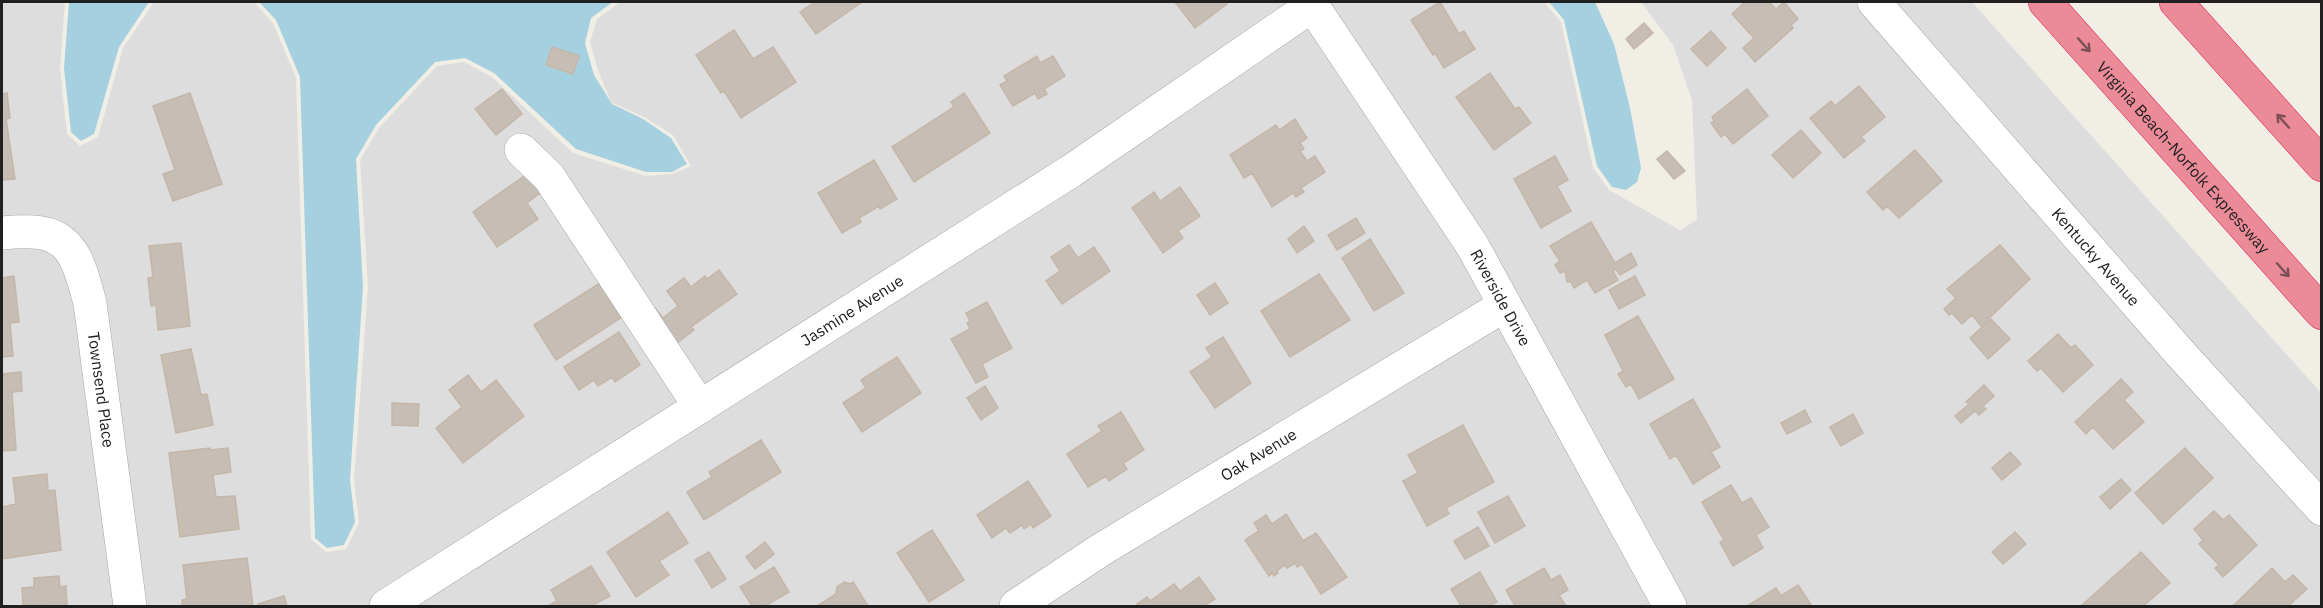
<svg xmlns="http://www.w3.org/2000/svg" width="2323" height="608" font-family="'IBM Plex Sans',sans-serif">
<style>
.residential{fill:#dedddd}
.water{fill:#a5d0e0}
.building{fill:#c6beb5;stroke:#c4b6a8;stroke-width:1.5}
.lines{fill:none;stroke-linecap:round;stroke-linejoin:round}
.minor-casing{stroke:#a7a7a7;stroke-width:34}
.highway-casing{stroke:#e31f57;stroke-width:34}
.minor{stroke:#fff;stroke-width:33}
.highway{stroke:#eb8b98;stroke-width:33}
.oneway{stroke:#7b5056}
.labels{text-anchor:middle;stroke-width:6;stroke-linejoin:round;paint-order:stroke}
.street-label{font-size:16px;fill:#202020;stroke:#fff}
</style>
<rect width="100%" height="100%" fill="#f1eee6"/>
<path class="residential" d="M 2,2 L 65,2 L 60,68 L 67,134 L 80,146 L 98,137 L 123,48 L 154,2 L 254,2 L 273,23 L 296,78 L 311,539 L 326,552 L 346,549 L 359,523 L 354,480 L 368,286 L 360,160 L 379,128 L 437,66 L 464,62 L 492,77 L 573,153 L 646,176 L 673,174 L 691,166 L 673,135 L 644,117 L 611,102 L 599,73 L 590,42 L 597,19 L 620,2 L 1544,2 L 1561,22 L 1593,168 L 1609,190 L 1680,230 L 1697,220 L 1692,100 L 1673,45 L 1641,2 L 1972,2 L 2321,393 L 2321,606 L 2,606 Z"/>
<path class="water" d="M 69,2 L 149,2 L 119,47 L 94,134 L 81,141 L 71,132 L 64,68 Z
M 259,2 L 613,2 L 591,18 L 585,43 L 594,75 L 612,104 L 643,119 L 671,138 L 687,164 L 672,172 L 646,172 L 576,149 L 494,73 L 465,58 L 435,62 L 376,125 L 356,159 L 363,287 L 350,480 L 355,522 L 344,545 L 327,548 L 315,538 L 300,77 L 276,20 Z
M 1549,2 L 1595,2 L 1614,44 L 1630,108 L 1641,168 L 1637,182 L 1626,190 L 1612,187 L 1597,166 L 1564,20 Z"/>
<path class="building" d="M 815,2 L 862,2 L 816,34 L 800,12 Z
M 1175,2 L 1225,2 L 1227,4 L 1195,28 Z
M 1440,2 L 1459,34 L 1464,31 L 1475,49 L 1444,68 L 1435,53 L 1433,55 L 1411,20 Z
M 1745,2 L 1769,2 L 1776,9 L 1784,2 L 1798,19 L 1791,25 L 1793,28 L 1755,62 L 1743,48 L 1754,38 L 1732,14 Z
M 1644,23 L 1653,33 L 1634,49 L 1626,39 Z
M 734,30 L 753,59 L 773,47 L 796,82 L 741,118 L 724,91 L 721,93 L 696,55 Z
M 1711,31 L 1726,48 L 1707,66 L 1691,49 Z
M 552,47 L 579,56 L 573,74 L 546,65 Z
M 1037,56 L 1040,63 L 1053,56 L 1065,76 L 1044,89 L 1047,94 L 1038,99 L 1035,93 L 1013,106 L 1000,85 L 1007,81 L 1004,76 Z
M 1490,73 L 1515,109 L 1519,107 L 1531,123 L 1494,150 L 1456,97 Z
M 1859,86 L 1885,117 L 1861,137 L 1865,141 L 1844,158 L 1810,118 L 1831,101 L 1835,106 Z
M 502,89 L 522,114 L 496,135 L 475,109 Z
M 1747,89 L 1768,116 L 1733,144 L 1725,134 L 1721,137 L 1711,123 L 1714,121 L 1712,117 Z
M 7,93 L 10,118 L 6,119 L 15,179 L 2,180 L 2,94 Z
M 190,93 L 222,184 L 173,201 L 163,174 L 175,170 L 153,106 Z
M 964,93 L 990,133 L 914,182 L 892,147 L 954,107 L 951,102 Z
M 1295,119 L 1307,138 L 1300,143 L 1304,149 L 1300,151 L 1307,161 L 1315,156 L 1325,172 L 1301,188 L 1304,192 L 1296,197 L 1293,193 L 1272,207 L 1252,173 L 1244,178 L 1230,155 L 1276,125 L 1279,130 Z
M 1801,130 L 1821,153 L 1793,178 L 1772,155 Z
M 1915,150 L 1942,181 L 1899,218 L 1887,206 L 1883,210 L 1867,192 Z
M 1667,151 L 1685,171 L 1674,179 L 1657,159 Z
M 1555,156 L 1568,180 L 1557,186 L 1571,211 L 1541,228 L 1514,179 Z
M 874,160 L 897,199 L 880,209 L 879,206 L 859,218 L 861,222 L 842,233 L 818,193 Z
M 527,174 L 540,193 L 527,203 L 538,219 L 497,247 L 473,212 Z
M 1180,187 L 1200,216 L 1178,231 L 1183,238 L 1163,253 L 1132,208 L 1154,192 L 1160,201 Z
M 1356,218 L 1365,233 L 1337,250 L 1328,235 Z
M 1591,222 L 1615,263 L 1631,253 L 1637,265 L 1620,275 L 1616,269 L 1613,271 L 1618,280 L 1595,293 L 1587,280 L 1574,288 L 1571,282 L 1567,282 L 1565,271 L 1560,273 L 1555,265 L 1560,261 L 1550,246 Z
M 1304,226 L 1314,241 L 1297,253 L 1288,239 Z
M 1370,239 L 1404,293 L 1374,311 L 1342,258 Z
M 181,243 L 190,326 L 158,330 L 156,305 L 151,306 L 148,278 L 153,277 L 149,246 Z
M 1069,245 L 1078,258 L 1094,247 L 1110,271 L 1062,304 L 1046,281 L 1060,271 L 1051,257 Z
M 2000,245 L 2030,279 L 1981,326 L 1972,315 L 1962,324 L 1952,313 L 1949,315 L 1944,309 L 1956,298 L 1947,289 Z
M 719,270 L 737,294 L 691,327 L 694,330 L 672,347 L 647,314 L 655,308 L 663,318 L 678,306 L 667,291 L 684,278 L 691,287 L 705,276 L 707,279 Z
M 1319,274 L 1350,320 L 1290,357 L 1261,311 Z
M 14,276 L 19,322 L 10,323 L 13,356 L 2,357 L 2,278 Z
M 1635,276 L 1645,295 L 1619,309 L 1609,290 Z
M 603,281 L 625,315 L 556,360 L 534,325 Z
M 1215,283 L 1228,303 L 1210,315 L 1197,295 Z
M 987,302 L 1012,348 L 982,364 L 988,377 L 976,383 L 951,339 L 970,329 L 967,323 L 970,321 L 966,313 Z
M 1638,316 L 1674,379 L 1639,399 L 1631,384 L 1626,387 L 1618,374 L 1623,371 L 1605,335 Z
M 1991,319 L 2010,339 L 1988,359 L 1970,338 Z
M 619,332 L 640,365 L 615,382 L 612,377 L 598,386 L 594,380 L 579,390 L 564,367 Z
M 2058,334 L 2071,348 L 2075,345 L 2093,365 L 2063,392 L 2041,368 L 2037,371 L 2028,361 Z
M 1223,337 L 1251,383 L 1215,408 L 1190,372 L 1212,357 L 1206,348 Z
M 191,349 L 201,395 L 207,394 L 213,425 L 176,433 L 161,355 Z
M 897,357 L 921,393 L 862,432 L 843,403 L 866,388 L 861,380 Z
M 21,372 L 22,391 L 12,392 L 16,450 L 2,451 L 2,374 Z
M 468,375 L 481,392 L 496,380 L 524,416 L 463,463 L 436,428 L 462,407 L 449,390 Z
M 2121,379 L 2133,392 L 2124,400 L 2144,422 L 2113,449 L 2093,427 L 2086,434 L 2075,422 Z
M 1984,385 L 1994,396 L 1983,406 L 1986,409 L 1979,415 L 1975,411 L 1961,423 L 1955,416 L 1969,404 L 1966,402 Z
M 985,386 L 998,408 L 981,420 L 967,398 Z
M 1693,399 L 1720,447 L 1711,452 L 1720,467 L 1693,484 L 1676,455 L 1670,459 L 1650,424 Z
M 392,403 L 419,404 L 418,426 L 392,425 Z
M 1805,410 L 1811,422 L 1787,434 L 1781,423 Z
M 1121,412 L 1144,450 L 1123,463 L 1127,469 L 1109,481 L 1106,476 L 1088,487 L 1067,454 L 1102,431 L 1098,426 Z
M 1853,414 L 1863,433 L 1841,446 L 1830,427 Z
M 1463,425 L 1494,482 L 1446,508 L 1449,514 L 1427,526 L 1403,481 L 1418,473 L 1408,455 Z
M 761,440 L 781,472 L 704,520 L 687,492 L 712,477 L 709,472 Z
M 210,448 L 211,450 L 228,448 L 231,472 L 213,475 L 216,497 L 235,496 L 239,529 L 180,537 L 169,453 Z
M 2185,448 L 2213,478 L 2163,524 L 2135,493 Z
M 2010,452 L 2021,464 L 2002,480 L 1992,468 Z
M 47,474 L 48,491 L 55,490 L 61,550 L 2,559 L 2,507 L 16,504 L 13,478 Z
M 2121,479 L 2131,490 L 2110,509 L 2100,497 Z
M 1028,481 L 1051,516 L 1033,528 L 1031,524 L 1024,529 L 1022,525 L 1010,533 L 1006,528 L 992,538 L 977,515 Z
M 1731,485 L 1742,503 L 1751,498 L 1769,527 L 1756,535 L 1763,548 L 1733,566 L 1720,542 L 1724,540 L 1702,502 Z
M 1508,496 L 1525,526 L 1495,543 L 1478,512 Z
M 2214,511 L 2223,520 L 2229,515 L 2257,545 L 2223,577 L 2215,568 L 2219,565 L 2199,544 L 2203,540 L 2194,529 Z
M 668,512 L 688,543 L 659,561 L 669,575 L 636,597 L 607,552 Z
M 1286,514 L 1303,541 L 1316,533 L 1347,577 L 1321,594 L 1302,564 L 1297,567 L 1295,563 L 1287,568 L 1285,565 L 1277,571 L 1278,573 L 1274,576 L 1272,573 L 1269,576 L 1245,540 L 1259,531 L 1254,523 L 1266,515 L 1272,524 Z
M 1478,527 L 1489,546 L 1465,559 L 1454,541 Z
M 932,530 L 964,580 L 929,602 L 897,553 Z
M 2015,532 L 2026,544 L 2003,564 L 1992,552 Z
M 765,542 L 774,554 L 755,569 L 746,557 Z
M 709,552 L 726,579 L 712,588 L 695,560 Z
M 2141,552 L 2170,583 L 2143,606 L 2081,606 Z
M 247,558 L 253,606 L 182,606 L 182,600 L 187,599 L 183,565 Z
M 591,566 L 610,596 L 591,606 L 548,606 L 557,601 L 551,590 Z
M 774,567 L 789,592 L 765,606 L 752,606 L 740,587 Z
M 1544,568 L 1551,580 L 1560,575 L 1568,590 L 1559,595 L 1566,606 L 1515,606 L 1506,590 Z
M 2272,568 L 2285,582 L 2293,575 L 2307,589 L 2288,606 L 2233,606 Z
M 1480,572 L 1497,602 L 1489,606 L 1461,606 L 1451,589 Z
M 59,576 L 60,587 L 66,586 L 67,606 L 23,605 L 22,588 L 34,587 L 34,578 Z
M 1199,577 L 1215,599 L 1204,606 L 1139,606 L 1137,604 L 1147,597 L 1150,601 L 1174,584 L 1180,591 Z
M 844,582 L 851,584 L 853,582 L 868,606 L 817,606 L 836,594 L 837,587 Z
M 1798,585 L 1812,606 L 1747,606 L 1776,588 L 1781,596 Z
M 284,596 L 287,606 L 259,606 L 258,604 Z"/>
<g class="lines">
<g class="minor-casing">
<g id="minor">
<path id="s1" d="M 1310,2 L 1472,245 L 1670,606"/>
<path id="s2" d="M 1874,2 L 2180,353 L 2322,509"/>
<path d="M 521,150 L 549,177 L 700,407"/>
<path id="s3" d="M 2,233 C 66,226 75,245 90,303 L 130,606"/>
<path id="s4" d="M 386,606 L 1071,171 L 1313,5"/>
<path id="s5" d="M 1016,606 L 1099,551 L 1505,305"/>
</g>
</g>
<g class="highway-casing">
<g id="highway">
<path id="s6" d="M 2045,2 L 2322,313"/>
<path d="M 2176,2 L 2322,165"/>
</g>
</g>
<use href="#minor" class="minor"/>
<use href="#highway" class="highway"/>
</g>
<defs><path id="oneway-shaft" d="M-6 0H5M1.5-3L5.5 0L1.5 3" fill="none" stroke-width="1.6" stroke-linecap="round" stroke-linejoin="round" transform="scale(1.5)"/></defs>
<g class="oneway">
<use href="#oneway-shaft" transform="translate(2084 45) rotate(48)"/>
<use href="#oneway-shaft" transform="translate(2283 121) rotate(-132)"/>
<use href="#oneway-shaft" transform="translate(2283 270) rotate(48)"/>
</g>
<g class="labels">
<g class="street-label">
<text dy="6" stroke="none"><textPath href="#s6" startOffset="208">Virginia Beach-Norfolk Expressway</textPath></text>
<text dy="6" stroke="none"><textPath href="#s2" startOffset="338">Kentucky Avenue</textPath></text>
<text dy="6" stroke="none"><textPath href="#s1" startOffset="352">Riverside Drive</textPath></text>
<text dy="6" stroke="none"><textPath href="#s4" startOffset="552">Jasmine Avenue</textPath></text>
<text dy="6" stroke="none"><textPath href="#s3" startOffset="218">Townsend Place</textPath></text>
<text dy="6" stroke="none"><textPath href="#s5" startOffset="286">Oak Avenue</textPath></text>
</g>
</g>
<rect width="2323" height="608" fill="none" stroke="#202020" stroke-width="6"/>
</svg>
